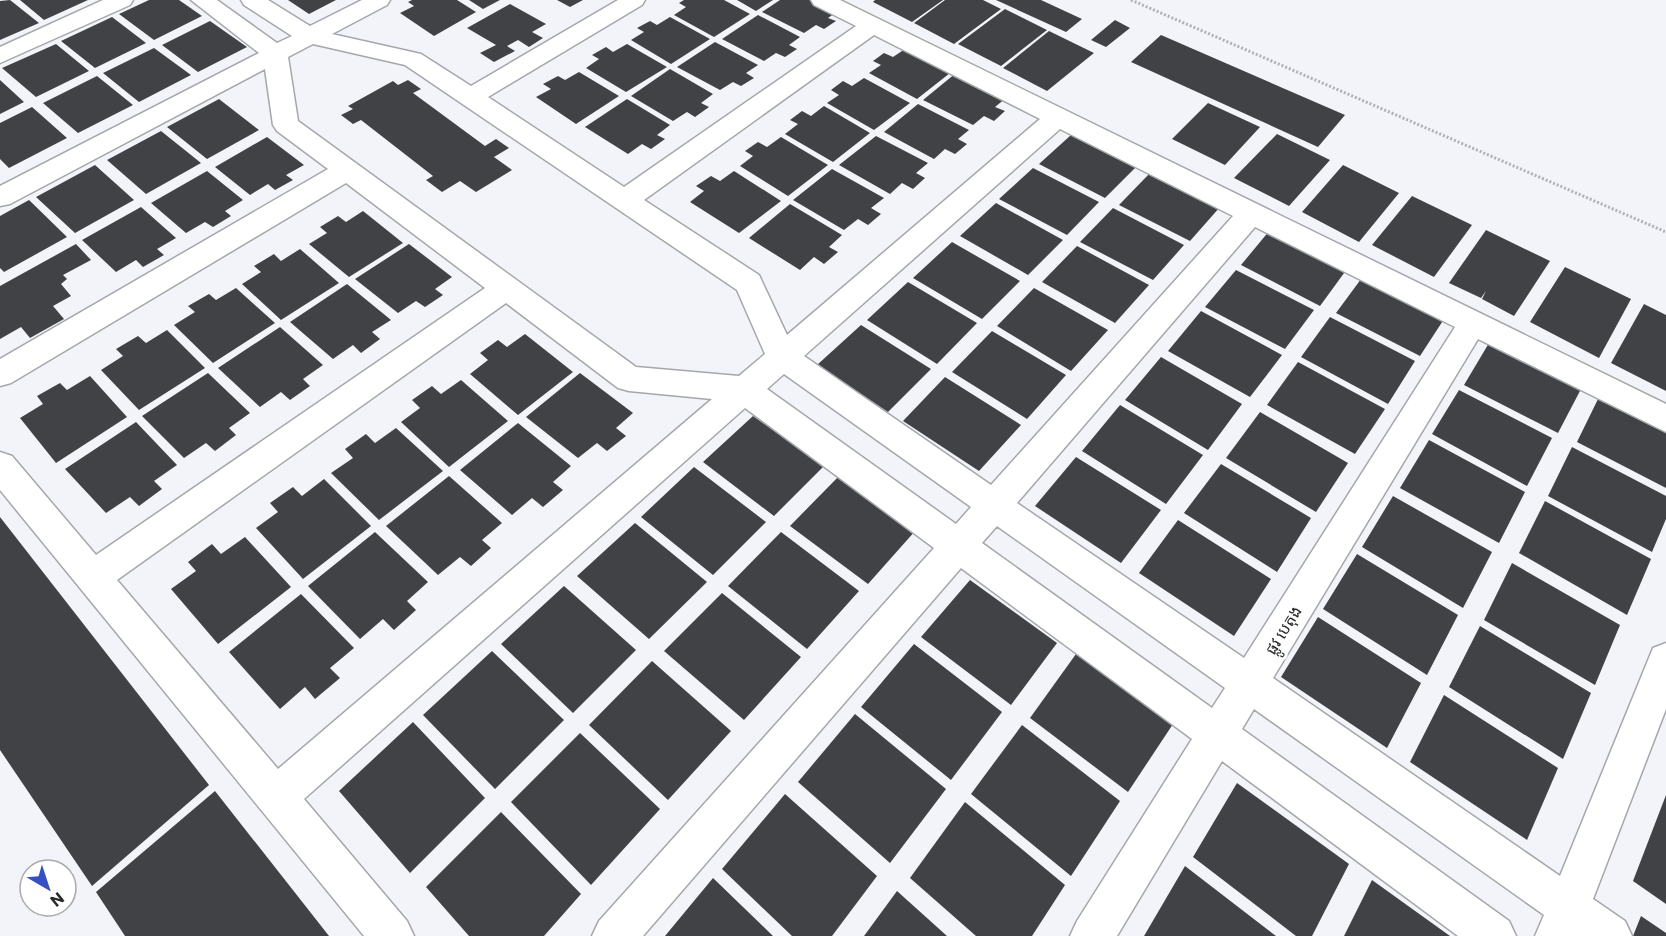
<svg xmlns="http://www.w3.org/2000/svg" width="1666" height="936" font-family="Commissioner,'Noto Sans Khmer',sans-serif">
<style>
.building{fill:#404246}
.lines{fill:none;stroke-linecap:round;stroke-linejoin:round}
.minor-casing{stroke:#a5a7ab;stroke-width:3}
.path{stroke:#b0b1b6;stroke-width:3;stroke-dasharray:2 2;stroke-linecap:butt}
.minor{fill:#fff;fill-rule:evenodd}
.labels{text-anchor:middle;stroke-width:6;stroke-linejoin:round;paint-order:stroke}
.street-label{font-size:16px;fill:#28292b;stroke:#fff}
</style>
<rect width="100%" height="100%" fill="#f2f4f9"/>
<path class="building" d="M 10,0 L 39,23 L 0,40 L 0,1 Z
M 20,0 L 88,0 L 44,20 Z
M 149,0 L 179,0 L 202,16 L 154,40 L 119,14 Z
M 288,0 L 336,0 L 309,14 Z
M 412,0 L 457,0 L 476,12 L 434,36 L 400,13 L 414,6 L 408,2 Z
M 469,0 L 500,0 L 483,9 Z
M 557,0 L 583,0 L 570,7 Z
M 684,0 L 724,0 L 750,14 L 714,37 L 674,15 L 686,7 L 679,3 Z
M 737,0 L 773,0 L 756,11 Z
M 780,0 L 818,0 L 839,10 L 828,18 L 836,21 L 824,29 L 816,25 L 804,33 L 762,12 Z
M 875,0 L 943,0 L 912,22 L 873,2 Z
M 945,0 L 983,0 L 1001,9 L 954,44 L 914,23 Z
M 996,0 L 1041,0 L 1082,19 L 1066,32 Z
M 510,4 L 546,24 L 532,32 L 543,38 L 529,47 L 518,40 L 507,46 L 515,51 L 494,62 L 480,53 L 496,45 L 467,28 Z
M 1005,9 L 1047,30 L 1001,66 L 958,44 Z
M 758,15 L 800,37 L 789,45 L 797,49 L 785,57 L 776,53 L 764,61 L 722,39 Z
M 112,17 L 146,43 L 95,68 L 61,41 Z
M 670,17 L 710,39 L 671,64 L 631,40 L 644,32 L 637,28 L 650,21 L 657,25 Z
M 1115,20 L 1130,28 L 1106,47 L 1091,40 Z
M 210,21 L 247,47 L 198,72 L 162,45 Z
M 1049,31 L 1094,53 L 1047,91 L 1003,68 Z
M 1161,35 L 1345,115 L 1318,147 L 1131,62 Z
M 715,42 L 758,65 L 746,73 L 754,78 L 741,86 L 733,82 L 720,90 L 677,67 Z
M 56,44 L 89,71 L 36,97 L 2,68 Z
M 627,44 L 667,67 L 626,92 L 586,68 L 599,59 L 592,55 L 606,47 L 613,52 Z
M 154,48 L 191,75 L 139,102 L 103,73 Z
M 905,49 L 950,73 L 917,99 L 869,73 L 881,65 L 873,61 L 884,53 L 893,57 Z
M 670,69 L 713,94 L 701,103 L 709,107 L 695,117 L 687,112 L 673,121 L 631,96 Z
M 579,72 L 619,96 L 576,124 L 536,97 L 551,89 L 543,84 L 558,76 L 565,80 Z
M 956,73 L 1006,98 L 995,107 L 1005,111 L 994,121 L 984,116 L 973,125 L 923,100 Z
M 97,76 L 133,105 L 78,133 L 43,103 Z
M 864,78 L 910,103 L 874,130 L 827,103 L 839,95 L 831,90 L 843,81 L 852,86 Z
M 0,80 L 24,102 L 0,114 Z
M 408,80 L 421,89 L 413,93 L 485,146 L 496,139 L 509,148 L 494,157 L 512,170 L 476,192 L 460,181 L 442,192 L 426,180 L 433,176 L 361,120 L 353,124 L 341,115 L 353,109 L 348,106 L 393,81 L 398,85 Z
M 219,99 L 259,130 L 207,159 L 167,127 Z
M 627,99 L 670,125 L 657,135 L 665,139 L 651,149 L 642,144 L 628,154 L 585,127 Z
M 1208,103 L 1260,127 L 1225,165 L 1172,139 Z
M 918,104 L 969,130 L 958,139 L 967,144 L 955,154 L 945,149 L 934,159 L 884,132 Z
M 824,106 L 870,133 L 833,162 L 785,134 L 798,124 L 790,120 L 802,111 L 811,116 Z
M 32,107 L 67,138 L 9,168 L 0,159 L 0,123 Z
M 161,131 L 201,163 L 146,194 L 107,160 Z
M 1277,134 L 1330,160 L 1289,206 L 1234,178 Z
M 1071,135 L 1136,167 L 1105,198 L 1039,164 Z
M 876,136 L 928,163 L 916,173 L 925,178 L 913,189 L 902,183 L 890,194 L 839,165 Z
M 267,137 L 304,165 L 286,175 L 293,180 L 275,190 L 268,184 L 250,195 L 215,167 Z
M 781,137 L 828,165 L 788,196 L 740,166 L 753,156 L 745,151 L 758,142 L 767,147 Z
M 95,165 L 134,200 L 75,233 L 36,197 Z
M 1343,165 L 1399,193 L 1359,242 L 1302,212 Z
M 1033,168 L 1099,202 L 1067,235 L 999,199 Z
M 832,169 L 884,198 L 871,208 L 881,214 L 868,225 L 858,219 L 844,230 L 793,200 Z
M 207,171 L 243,200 L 225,211 L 231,216 L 213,227 L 205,222 L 186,233 L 151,203 Z
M 734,171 L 781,201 L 739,233 L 690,202 L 704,191 L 696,186 L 711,176 L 720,181 Z
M 1150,173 L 1220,207 L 1190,241 L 1119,205 Z
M 1412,196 L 1472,225 L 1434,277 L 1372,245 Z
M 29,200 L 67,237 L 4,272 L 0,268 L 0,216 Z
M 996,203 L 1063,240 L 1028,275 L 960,236 Z
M 790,204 L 842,235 L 829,247 L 838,252 L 824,264 L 814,257 L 800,270 L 749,238 Z
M 141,207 L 176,238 L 157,249 L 164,255 L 143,267 L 136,260 L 116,272 L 82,240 Z
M 1113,208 L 1184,245 L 1153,280 L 1080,242 Z
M 363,211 L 403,243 L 349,277 L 309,244 L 327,233 L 320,227 L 338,216 L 346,222 Z
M 1270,230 L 1347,269 L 1320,306 L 1241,265 Z
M 1486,230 L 1550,261 L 1514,316 L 1482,299 L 1486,291 L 1481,298 L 1449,283 Z
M 952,242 L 1020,281 L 982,319 L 913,278 Z
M 76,244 L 91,260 L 63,275 L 67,279 L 61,284 L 71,296 L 53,306 L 64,319 L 30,338 L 21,327 L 0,339 L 0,286 Z
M 409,244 L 452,277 L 435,289 L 443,295 L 425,307 L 416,301 L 398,313 L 355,279 Z
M 1077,246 L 1149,285 L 1115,323 L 1042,282 Z
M 300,249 L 339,283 L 281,320 L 242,284 L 261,272 L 254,266 L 274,254 L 281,261 Z
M 1565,267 L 1631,299 L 1599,358 L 1530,322 Z
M 1236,270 L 1314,310 L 1285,349 L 1205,307 Z
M 1364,275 L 1446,316 L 1420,356 L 1336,313 Z
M 908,282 L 977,323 L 937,364 L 867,320 Z
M 347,284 L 391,320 L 372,332 L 380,339 L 361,353 L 353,345 L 333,359 L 290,322 Z
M 236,288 L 275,323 L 213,363 L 174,325 L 195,312 L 188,306 L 209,294 L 216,300 Z
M 1034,288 L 1108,330 L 1071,371 L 997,326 Z
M 1644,304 L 1666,315 L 1666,391 L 1611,363 Z
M 1201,311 L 1282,355 L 1250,397 L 1168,351 Z
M 1330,317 L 1415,361 L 1388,404 L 1301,357 Z
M 861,325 L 931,369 L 888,412 L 817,365 Z
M 280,327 L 323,365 L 303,379 L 310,386 L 290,400 L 281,392 L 260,407 L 218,368 Z
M 167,330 L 205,368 L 139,410 L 101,370 L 123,356 L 116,349 L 138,336 L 146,343 Z
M 992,331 L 1066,375 L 1027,419 L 952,372 Z
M 525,334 L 573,372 L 518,415 L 470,374 L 488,360 L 480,353 L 498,340 L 507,347 Z
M 1489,343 L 1581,389 L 1558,433 L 1464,385 Z
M 1161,357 L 1242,404 L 1208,450 L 1125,400 Z
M 1298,362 L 1385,409 L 1355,454 L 1267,405 Z
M 208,373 L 250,413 L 229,428 L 236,435 L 215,451 L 206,443 L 184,458 L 142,416 Z
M 580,373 L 633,413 L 616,428 L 626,436 L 607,451 L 597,443 L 578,458 L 526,417 Z
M 90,376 L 127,417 L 56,463 L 20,418 L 43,404 L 37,396 L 60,383 L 67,390 Z
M 945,377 L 1021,425 L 979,471 L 903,421 Z
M 461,380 L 508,421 L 449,467 L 401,422 L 420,408 L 412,400 L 432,386 L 441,394 Z
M 1459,390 L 1552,438 L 1527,486 L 1432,434 Z
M 1599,397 L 1666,430 L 1666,488 L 1577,442 Z
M 1120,405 L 1203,455 L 1166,504 L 1082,451 Z
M 1260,412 L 1348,463 L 1316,512 L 1226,458 Z
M 753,416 L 824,466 L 774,516 L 703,462 Z
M 136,422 L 177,465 L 154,481 L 162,489 L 139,506 L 130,497 L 106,513 L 65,469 Z
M 518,423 L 571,466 L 553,482 L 563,490 L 543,507 L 532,498 L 512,515 L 460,470 Z
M 396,428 L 443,471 L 379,520 L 331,473 L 353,458 L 345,449 L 366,434 L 375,443 Z
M 1429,440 L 1525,492 L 1499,543 L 1400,488 Z
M 1572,447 L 1666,496 L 1666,519 L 1652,552 L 1548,496 Z
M 1076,457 L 1161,510 L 1121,563 L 1035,506 Z
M 1221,464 L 1311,518 L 1277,572 L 1184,513 Z
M 694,467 L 766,522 L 713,575 L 641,517 Z
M 840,475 L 916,530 L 868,584 L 790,526 Z
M 449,476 L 502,523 L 482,540 L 491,548 L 471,566 L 460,557 L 438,575 L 386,526 Z
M 324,479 L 371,526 L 303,579 L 256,528 L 278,512 L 270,503 L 293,487 L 302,496 Z
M 1393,496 L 1492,552 L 1463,608 L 1362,547 Z
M 1545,501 L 1651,559 L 1627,615 L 1519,553 Z
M 0,517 L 209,785 L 92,886 L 0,750 Z
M 1178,520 L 1271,579 L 1234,636 L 1139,573 Z
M 635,523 L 707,582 L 649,639 L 577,576 Z
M 375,532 L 428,582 L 407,601 L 416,610 L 394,630 L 383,619 L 360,639 L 308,586 Z
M 781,532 L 859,591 L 807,649 L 728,586 Z
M 245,537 L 291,587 L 218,644 L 171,589 L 196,571 L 188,562 L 212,544 L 221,554 Z
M 1357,554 L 1458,615 L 1427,675 L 1323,609 Z
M 1512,563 L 1620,625 L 1595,685 L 1484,620 Z
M 970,580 L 1057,643 L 1011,705 L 921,637 Z
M 564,586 L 636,650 L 573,713 L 501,644 Z
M 722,593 L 801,657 L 744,720 L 664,651 Z
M 301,594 L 354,648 L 330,668 L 340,678 L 315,699 L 305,687 L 280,709 L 229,652 Z
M 1318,617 L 1421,683 L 1387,748 L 1281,677 Z
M 1480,626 L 1591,693 L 1563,759 L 1449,687 Z
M 914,644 L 1002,712 L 951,780 L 861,707 Z
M 492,651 L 564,720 L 495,789 L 423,715 Z
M 1076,654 L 1173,724 L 1128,792 L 1030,718 Z
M 652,661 L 731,731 L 668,800 L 589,725 Z
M 1444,695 L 1558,768 L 1527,840 L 1410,762 Z
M 855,714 L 946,789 L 890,863 L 798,782 Z
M 413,722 L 485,798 L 410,873 L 339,791 Z
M 1022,725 L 1120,801 L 1071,876 L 971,794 Z
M 580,733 L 660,809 L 591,885 L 511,802 Z
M 1237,783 L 1349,864 L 1312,936 L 1296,936 L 1193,857 Z
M 215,791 L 329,936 L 125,936 L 96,892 Z
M 785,794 L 877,876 L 832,936 L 792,936 L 722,869 Z
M 1666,795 L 1666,904 L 1633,881 Z
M 965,802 L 1065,885 L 1032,936 L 976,936 L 910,878 Z
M 501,812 L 581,894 L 544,936 L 469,936 L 426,887 Z
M 1185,866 L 1276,936 L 1144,936 Z
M 713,878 L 773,936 L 665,936 Z
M 1372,880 L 1450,936 L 1344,936 Z
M 897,891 L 947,936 L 864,936 Z
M 1641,916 L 1666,933 L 1666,936 L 1633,936 Z"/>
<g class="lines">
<g class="minor-casing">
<path id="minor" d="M 103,0 L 133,0 L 130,5 L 0,63 L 0,47 Z
M 191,0 L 217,0 L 277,43 L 292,36 L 244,5 L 241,0 L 268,0 L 310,26 L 362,0 L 390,0 L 387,5 L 332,34 L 421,54 L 471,86 L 618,0 L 645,0 L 642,5 L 488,97 L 624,187 L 856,26 L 814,5 L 811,0 L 840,0 L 1666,404 L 1666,432 L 1478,339 L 1273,678 L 1560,876 L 1653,648 L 1666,643 L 1666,709 L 1593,899 L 1625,921 L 1632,936 L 1535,936 L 1544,915 L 1254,709 L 1242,729 L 1509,921 L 1516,936 L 1458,936 L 1222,761 L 1117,936 L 1070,936 L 1077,921 L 1192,739 L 961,568 L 643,936 L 592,936 L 599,921 L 934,548 L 745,408 L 304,799 L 407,921 L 414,936 L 364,936 L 0,490 L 0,452 L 12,456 L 96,555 L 485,288 L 346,183 L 11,383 L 0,386 L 0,359 L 328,169 L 277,131 L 273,125 L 265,69 L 10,204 L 0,206 L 0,186 L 259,53 ZM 874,35 L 1040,119 L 787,335 L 759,275 L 644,200 ZM 313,44 L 405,65 L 737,290 L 765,354 L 739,376 L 636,367 L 298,121 L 288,57 ZM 1060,129 L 1233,216 L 991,485 L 804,356 ZM 1255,227 L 1455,327 L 1244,658 L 1017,503 ZM 506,303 L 618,388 L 629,391 L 712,399 L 278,769 L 117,580 ZM 784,374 L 971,507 L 956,524 L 767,389 ZM 997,526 L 1225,688 L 1212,708 L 982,543 Z"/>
</g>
<path class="path" d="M 1131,0 L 1666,232"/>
<use href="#minor" class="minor"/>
</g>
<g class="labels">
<g class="street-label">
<text transform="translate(1283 630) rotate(-58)" y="6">ផ្លូវ បេតុង</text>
</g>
</g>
<g transform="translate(48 888) rotate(141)"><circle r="28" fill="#ffffff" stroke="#a9a9aa" stroke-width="1.5"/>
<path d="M0-4.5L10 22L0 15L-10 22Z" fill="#3550c1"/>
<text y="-9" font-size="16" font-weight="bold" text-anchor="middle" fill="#28292b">N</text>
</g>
</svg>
